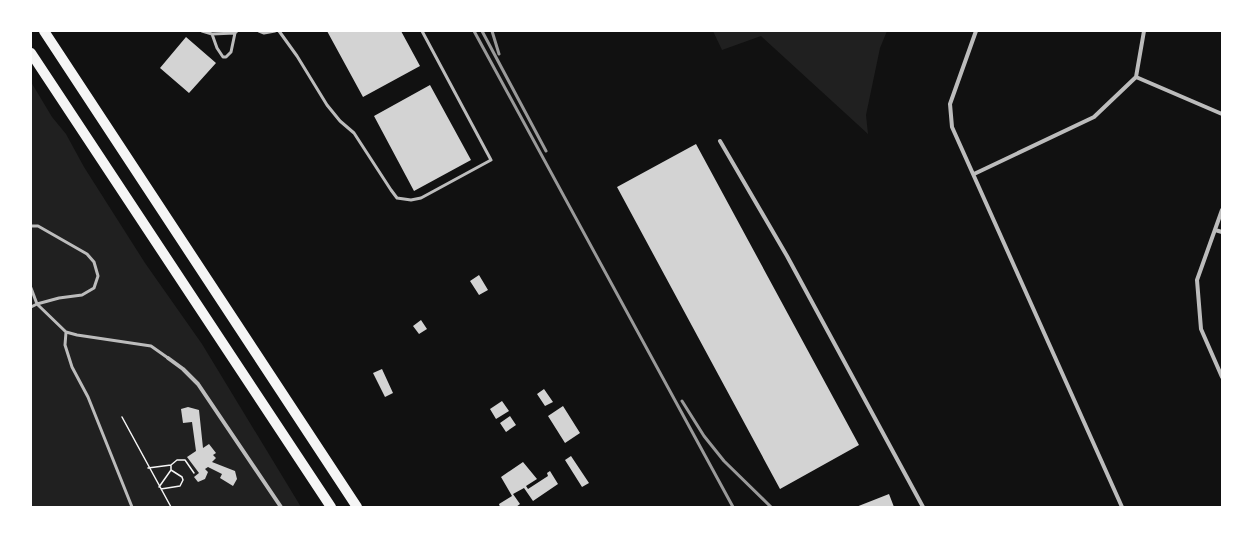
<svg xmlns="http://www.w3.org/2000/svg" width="1253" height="538" font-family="'Source Sans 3',sans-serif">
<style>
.green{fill:#202020}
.building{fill:#d3d3d3}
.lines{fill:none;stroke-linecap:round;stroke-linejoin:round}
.path{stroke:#f5f5f5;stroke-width:1.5}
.service{stroke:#bcbcbc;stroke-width:3}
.minor{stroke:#bcbcbc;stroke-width:4}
.motorway{stroke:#f5f5f5;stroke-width:10}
.rail{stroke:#9a9a9a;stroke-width:3}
</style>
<rect width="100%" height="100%" fill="#111"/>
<path class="green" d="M 713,31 L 887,31 L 880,48 L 866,115 L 868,134 L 761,36 L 722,50 Z
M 31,82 L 52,117 L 66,134 L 84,167 L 145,263 L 202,344 L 301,507 L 31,507 Z"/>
<path class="building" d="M 327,31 L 401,31 L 420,66 L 363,97 Z
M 186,37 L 216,63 L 189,93 L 160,68 Z
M 430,85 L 471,160 L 414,191 L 374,116 Z
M 696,144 L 859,445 L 780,489 L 617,187 Z
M 479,275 L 488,290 L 479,295 L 470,281 Z
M 421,320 L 427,329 L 419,334 L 413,326 Z
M 382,369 L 393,393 L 385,397 L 373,373 Z
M 544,389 L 553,402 L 545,406 L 537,394 Z
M 502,401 L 509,411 L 496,419 L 490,409 Z
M 563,406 L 580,433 L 565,443 L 548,416 Z
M 188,407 L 199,410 L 203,448 L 209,444 L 216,453 L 213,455 L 216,458 L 212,462 L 235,471 L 237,479 L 233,486 L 220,478 L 222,474 L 208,467 L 205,469 L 208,472 L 205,479 L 198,482 L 194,477 L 199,473 L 187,457 L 196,451 L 192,422 L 183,423 L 181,409 Z
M 510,416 L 516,425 L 506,432 L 500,423 Z
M 571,456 L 589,483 L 582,487 L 565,460 Z
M 523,462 L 537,479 L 526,486 L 528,489 L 548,476 L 547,473 L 550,471 L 558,484 L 533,501 L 524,488 L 513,494 L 520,504 L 516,507 L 500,507 L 499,504 L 512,496 L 501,477 Z
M 889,494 L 894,507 L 856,507 Z"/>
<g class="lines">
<path class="path" d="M 122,417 L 171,507
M 148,468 L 171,465 L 177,460 L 185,460 L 194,473
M 159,487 L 171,470 L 171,465
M 161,489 L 180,486 L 183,480 L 182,477 L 171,470"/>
<path class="service" d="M 202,31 L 212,34 L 235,33 L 237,31
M 259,31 L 264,33 L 275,31
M 279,31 L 297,56 L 327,105 L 340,121 L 354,133 L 391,190 L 397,198 L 411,200 L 421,198 L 491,160 L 422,31
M 212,34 L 217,48 L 223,57 L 226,57 L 231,52 L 235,33
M 31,226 L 38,226 L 87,254 L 94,262 L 98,276 L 94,288 L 82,295 L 59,298 L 37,304
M 31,288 L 37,304 L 31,307
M 37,304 L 66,332 L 77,335 L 151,346 L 168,358
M 66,332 L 65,345 L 72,367 L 88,397 L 132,507"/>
<path class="minor" d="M 976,31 L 950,104 L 952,127 L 1122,507
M 1136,77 L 1222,114
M 1136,77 L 1144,31
M 720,141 L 787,256 L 923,507
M 974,174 L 1094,117 L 1136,77
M 1222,210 L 1197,280 L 1201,329 L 1222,377
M 1215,230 L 1222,232
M 168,358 L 183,369 L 198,384 L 281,507"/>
<path class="motorway" d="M 44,31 L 357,507
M 31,53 L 331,507"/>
<path class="rail" d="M 474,31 L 733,507
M 482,31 L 546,151
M 492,31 L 499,54
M 682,401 L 704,436 L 724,461 L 771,507"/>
</g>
<rect width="1253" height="538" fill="none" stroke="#ffffff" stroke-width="64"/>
</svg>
